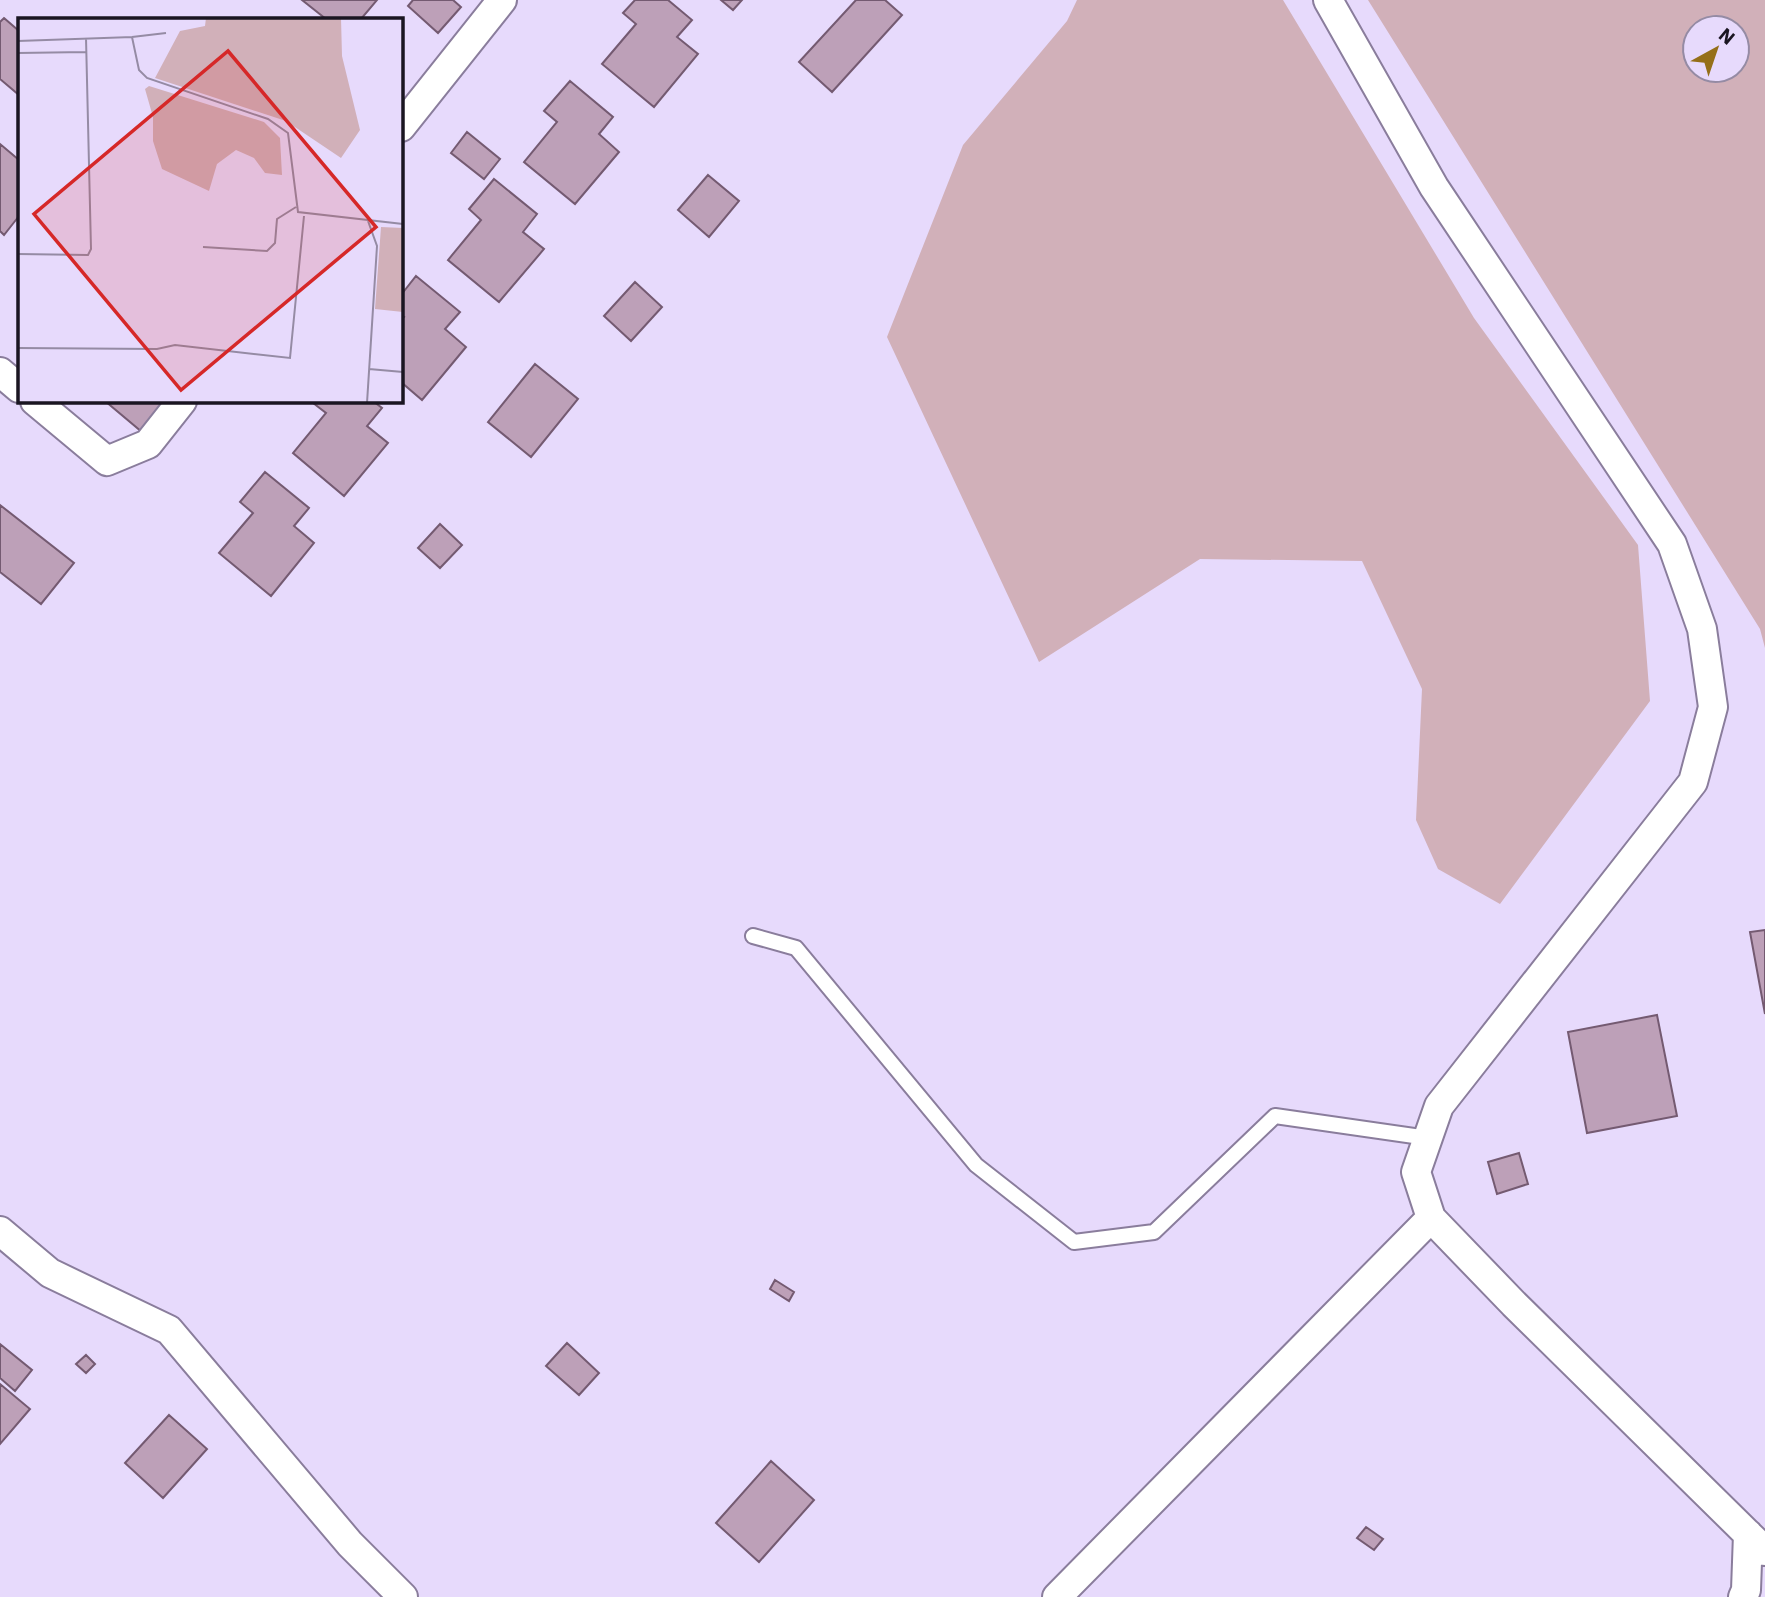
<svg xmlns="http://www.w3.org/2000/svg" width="1765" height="1597" font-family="'IBM Plex Sans',sans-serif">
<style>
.green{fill:#d1b0b9;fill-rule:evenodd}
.building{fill:#bda0b8;stroke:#745a71;stroke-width:2}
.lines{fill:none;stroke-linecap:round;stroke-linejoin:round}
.service-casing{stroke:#8a7d9c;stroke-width:18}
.minor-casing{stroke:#8a7d9c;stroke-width:32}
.service{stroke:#fff;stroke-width:14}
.minor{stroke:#fff;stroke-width:28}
.inset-road{fill:none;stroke:#958ba4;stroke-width:2}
.view{fill:#d62828;fill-opacity:0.15;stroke:#d62828;stroke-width:3.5}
.inset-edge{fill:none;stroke:#1a1521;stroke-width:3.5}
</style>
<rect width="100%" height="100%" fill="#e7dafc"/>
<path class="green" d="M 1077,0 L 1283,0 L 1474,318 L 1638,545 L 1650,701 L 1500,904 L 1438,869 L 1416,820 L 1422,689 L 1362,561 L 1200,559 L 1039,662 L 887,337 L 963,145 L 1067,21 Z
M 1368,0 L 1765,0 L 1765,648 L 1760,629 ZM 1695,28 L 1737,28 L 1737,70 L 1695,70 Z"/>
<path class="building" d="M 302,0 L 377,0 L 361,19 L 326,19 Z
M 413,0 L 453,0 L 461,7 L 438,33 L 408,6 Z
M 635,0 L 668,0 L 692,20 L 677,37 L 698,54 L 654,107 L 602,64 L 636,24 L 623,13 Z
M 721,0 L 742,0 L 733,10 Z
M 856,0 L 885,0 L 902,15 L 832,92 L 799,62 Z
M 4,18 L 19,31 L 19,95 L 0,79 L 0,22 Z
M 570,81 L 613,117 L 599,134 L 619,152 L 575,204 L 524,162 L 557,122 L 544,111 Z
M 467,132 L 500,159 L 484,179 L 451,153 Z
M 0,144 L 19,160 L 19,216 L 4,235 L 0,231 Z
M 708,175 L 739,201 L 709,237 L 678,210 Z
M 494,179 L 537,214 L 523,232 L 544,249 L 499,302 L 448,260 L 481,220 L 469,209 Z
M 416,276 L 460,312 L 445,329 L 466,347 L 422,400 L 401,382 L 401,320 L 404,317 L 401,315 L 401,295 Z
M 635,282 L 662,307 L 631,341 L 604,316 Z
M 535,364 L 578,399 L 531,457 L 488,422 Z
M 105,401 L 168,401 L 142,432 Z
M 315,401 L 373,401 L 382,408 L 367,426 L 388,443 L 344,496 L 293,453 L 326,413 L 313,403 Z
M 265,472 L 309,508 L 294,526 L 314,543 L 271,596 L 219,553 L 253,513 L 240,502 Z
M 0,505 L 74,563 L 41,604 L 0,572 Z
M 440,524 L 462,545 L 440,568 L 418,548 Z
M 1765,930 L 1765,1014 L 1750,932 Z
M 1657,1015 L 1677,1116 L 1587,1133 L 1568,1032 Z
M 1519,1153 L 1528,1184 L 1497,1194 L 1488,1162 Z
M 775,1280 L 794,1292 L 789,1301 L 770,1289 Z
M 567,1343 L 599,1373 L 579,1395 L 546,1366 Z
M 0,1344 L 32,1370 L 15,1391 L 0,1378 Z
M 86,1355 L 95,1364 L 86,1373 L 76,1364 Z
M 0,1384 L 30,1409 L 0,1444 Z
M 169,1415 L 207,1449 L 163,1498 L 125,1463 Z
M 771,1461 L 814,1500 L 759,1562 L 716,1523 Z
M 1366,1527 L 1383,1539 L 1374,1550 L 1357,1538 Z"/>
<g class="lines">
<g class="service-casing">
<path id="service" d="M 753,936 L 796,948 L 976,1165 L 1074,1242 L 1154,1232 L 1275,1116 L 1428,1138"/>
</g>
<g class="minor-casing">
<path id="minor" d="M 1328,0 L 1434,187 L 1672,544 L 1702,629 L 1713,707 L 1693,782 L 1439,1106 L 1416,1172 L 1431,1218 L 1514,1304 L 1765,1551
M 401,127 L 502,0
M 0,372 L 19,388
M 35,401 L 107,461 L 148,444 L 182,401
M 0,1231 L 50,1273 L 169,1330 L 350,1544 L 403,1597
M 1057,1597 L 1431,1218
M 1743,1597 L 1746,1590 L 1748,1534"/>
</g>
<use href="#service" class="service"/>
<use href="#minor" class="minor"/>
</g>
<g transform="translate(18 18)">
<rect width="385" height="385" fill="#e7dafc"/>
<path d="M 188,0 L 323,0 L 324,38 L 342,112 L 323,140 L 268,103 L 137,60 L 162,13 L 187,8 ZM 131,68 L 246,104 L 262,120 L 264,157 L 247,155 L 236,140 L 218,132 L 199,146 L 191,173 L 144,151 L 135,123 L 135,99 L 127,71 ZM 363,209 L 385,210 L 385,294 L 357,291 Z" fill="#d1b0b9"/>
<path class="inset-road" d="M 114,19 L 148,15M 0,23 L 114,19 L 121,52 L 129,60 L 250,101 L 270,115 L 280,194 L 385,206M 0,35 L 68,34M 185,229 L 249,233 L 257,225 L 259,201 L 278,189M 0,236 L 70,237 L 73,231 L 68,20M 0,330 L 139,331 L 157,327 L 272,340 L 286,198M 351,351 L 385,354M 349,385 L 359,228 L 350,203"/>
<path class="view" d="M 210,33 L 358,209 L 163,372 L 16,196 Z"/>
<rect width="385" height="385" class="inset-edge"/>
</g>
<g transform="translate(1716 49) rotate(40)"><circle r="33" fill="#e7dafc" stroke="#958ba4" stroke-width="2"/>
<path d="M0-5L12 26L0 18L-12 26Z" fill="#956f19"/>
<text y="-10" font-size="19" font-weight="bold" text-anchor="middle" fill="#1a1521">N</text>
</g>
</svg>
